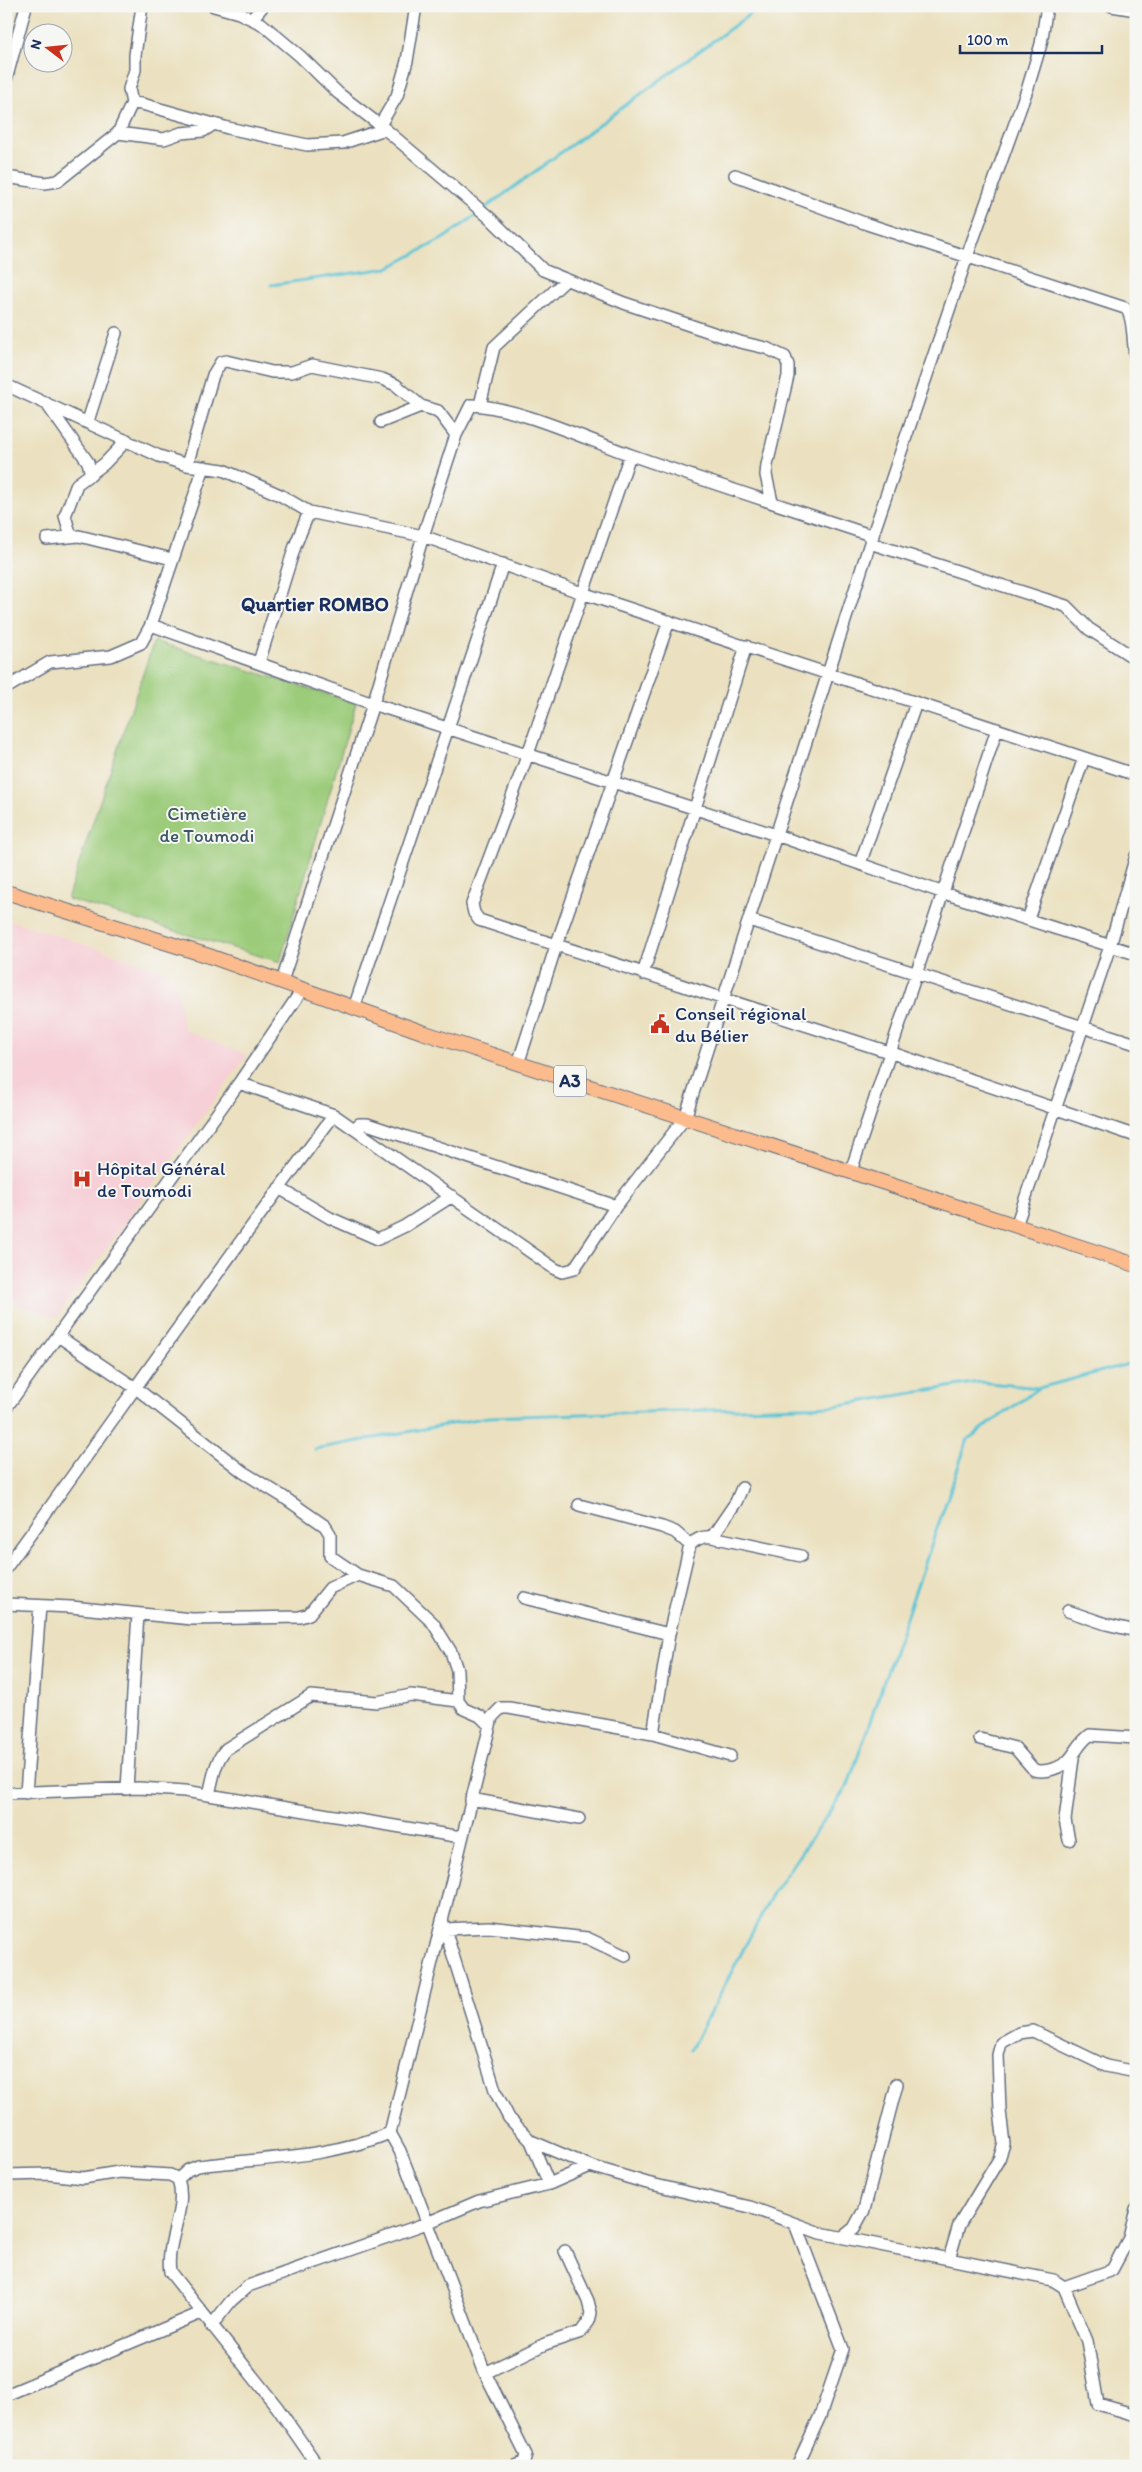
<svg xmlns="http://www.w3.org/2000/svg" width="1142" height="2472" font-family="Itim,sans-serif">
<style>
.built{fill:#f6cfd7}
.green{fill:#9ccc7a;stroke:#5c7e6c}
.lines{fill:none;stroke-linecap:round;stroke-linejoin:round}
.stream{stroke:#5ac4d6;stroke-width:3}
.minor-casing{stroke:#646d80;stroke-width:14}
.major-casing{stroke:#646d80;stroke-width:16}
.minor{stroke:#fff;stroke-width:11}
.major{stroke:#fbbb8d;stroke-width:14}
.labels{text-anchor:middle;stroke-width:4;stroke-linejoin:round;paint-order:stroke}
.shield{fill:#f6f6f2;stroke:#5d6b8a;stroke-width:1}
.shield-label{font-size:18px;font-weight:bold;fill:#1b2f5e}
.park-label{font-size:19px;fill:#3b5665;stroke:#f6f6f2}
.poi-label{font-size:19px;fill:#1b2f5e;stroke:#f6f6f2;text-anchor:start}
.neighbourhood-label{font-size:20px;font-weight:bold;fill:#1b2f5e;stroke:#f6f6f2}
</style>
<rect width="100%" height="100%" fill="#f6f6f2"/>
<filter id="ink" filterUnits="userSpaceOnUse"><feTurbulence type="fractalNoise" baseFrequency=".02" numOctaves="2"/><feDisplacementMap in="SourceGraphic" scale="10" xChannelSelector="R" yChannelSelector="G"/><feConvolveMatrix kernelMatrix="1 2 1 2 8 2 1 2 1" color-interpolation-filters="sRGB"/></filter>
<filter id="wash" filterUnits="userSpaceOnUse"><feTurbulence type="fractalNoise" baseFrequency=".0096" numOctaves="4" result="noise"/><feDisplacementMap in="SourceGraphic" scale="20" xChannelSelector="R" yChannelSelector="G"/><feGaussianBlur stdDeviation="1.12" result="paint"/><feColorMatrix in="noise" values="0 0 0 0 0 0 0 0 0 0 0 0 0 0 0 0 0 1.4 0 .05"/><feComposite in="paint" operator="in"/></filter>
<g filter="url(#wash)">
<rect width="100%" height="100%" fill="#ebe1c0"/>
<path class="built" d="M 6,919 L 170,972 L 177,990 L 184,1030 L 247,1055 L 57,1317 L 6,1302 Z"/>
<path class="green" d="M 154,641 L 356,703 L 280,962 L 67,899 Z"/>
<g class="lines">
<path class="stream" d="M 484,209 L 761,6
M 271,285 L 388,268 L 444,238 L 479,213
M 315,1449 L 488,1417 L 834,1406 L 979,1382 L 1039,1388
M 691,2049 L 773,1893 L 848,1785 L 968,1439 L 1039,1388 L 1136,1362"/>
</g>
</g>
<g filter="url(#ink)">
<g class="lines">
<g class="minor-casing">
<path id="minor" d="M 214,6 L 239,13 L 262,24 L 300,56 L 338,93 L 385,129 L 490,218 L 543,270 L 624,303 L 740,342 L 766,348 L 785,357 L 788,365 L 788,376 L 767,465 L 766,475 L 772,502
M 1112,6 L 1136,10
M 253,18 L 263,6
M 6,80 L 26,6
M 132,103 L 142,104 L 228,128 L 307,145 L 343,143 L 385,129
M 380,125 L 397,96 L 407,61 L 416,6
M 118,133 L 164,139 L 181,133 L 203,131 L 214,124
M 735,175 L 867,224 L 1125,308 C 1135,315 1132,347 1136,360
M 6,177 L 45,183 L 58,181 L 118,133 L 132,103 L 129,89 L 135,70 L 135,55 L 142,6
M 6,385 L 159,456 L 187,465 L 223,470 L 280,495 L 309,512 L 423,536 L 582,593 L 1136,775
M 46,403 L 88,462 L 91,475
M 480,405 L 494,347 L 566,280
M 88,421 L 116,333
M 381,422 L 421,406
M 630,455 L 528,754 L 472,904 L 474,913 L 479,920 L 892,1053 L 1136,1136
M 187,465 L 213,375 L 221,362 L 226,361 L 272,372 L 292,372 L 312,365 L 382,379 L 396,385 L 421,406 L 438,411 L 456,435
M 71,536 L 65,516 L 77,484 L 104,464 L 127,440
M 47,539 L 79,536 L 172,559
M 870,543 L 1066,606 L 1089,629 L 1136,659
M 151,625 L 373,704 L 776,835 L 944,893 L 1136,954
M 259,662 L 295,546 L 309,512
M 6,688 L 50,662 L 111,656 L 141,643 L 151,625 L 204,467
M 860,864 L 916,703
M 1028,919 L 1084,758
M 749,920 L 1136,1044
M 643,974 L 746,646
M 282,981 L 373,704 L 423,536 L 456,435 L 471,405 C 518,407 585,439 631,455 C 711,483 792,509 873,536
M 354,1008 L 503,564
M 518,1064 L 556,946 L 669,621
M 239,1083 L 334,1115 L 555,1269 L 562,1272 L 574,1269 L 616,1206 L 685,1118 L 870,543 L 970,248 L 1028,87 L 1041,44 L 1047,6
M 355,1129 L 359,1124 L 367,1124 L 616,1206
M 851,1171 L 997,729
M 279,1188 L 330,1218 L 378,1239 L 405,1226 L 452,1196
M 1016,1226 L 1110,946 L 1136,856
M 58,1336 L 137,1389 L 243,1472 L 282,1496 L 325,1526 L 330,1534 L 330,1556 L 358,1575 L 394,1586 L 433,1623 L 451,1652 L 457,1670 L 458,1701 L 464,1709 L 480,1716 L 490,1726
M 6,1408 L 239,1083 L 302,990
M 579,1505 L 662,1527 L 675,1532 L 690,1545
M 712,1537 L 736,1502 L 742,1488
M 6,1568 C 116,1417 221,1264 334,1115
M 524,1598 L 669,1634
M 6,1604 L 71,1607 L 192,1619 L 300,1617 L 309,1614 L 330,1588 L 358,1575
M 1068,1611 L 1106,1624 L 1136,1631
M 653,1734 L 669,1634 L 690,1545 C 696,1539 704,1536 712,1537 L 801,1556
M 980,1739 L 1015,1748 L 1034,1770 C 1041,1772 1047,1771 1053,1769 C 1076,1762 1074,1746 1090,1735 L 1136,1738
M 127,1789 L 138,1614
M 6,1793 L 139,1788 L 185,1791 L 461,1837
M 26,1793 L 40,1606
M 209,1795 C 213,1778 215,1761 226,1749 L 311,1696 L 377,1702 L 411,1695 L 458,1701
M 471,1799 L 579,1819
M 1069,1840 L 1065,1820 L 1073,1758
M 442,1920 L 496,2093 L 509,2118 L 531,2141 L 590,2166 L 647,2183 L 750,2207 L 820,2233 L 1053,2280 L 1064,2287 L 1087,2341 L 1098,2404 L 1136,2415
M 445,1929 L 489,1927 L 587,1938 L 625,1956
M 531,2141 L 549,2184
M 6,2175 L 48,2174 L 83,2178 L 119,2172 L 170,2175 L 178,2179 C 188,2209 165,2241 170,2272 L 277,2407 L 318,2466
M 178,2179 L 188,2170 L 198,2166 C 263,2158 329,2158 390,2133
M 795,2224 L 843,2349 L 820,2416 L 797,2466
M 843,2237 L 854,2228 L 864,2210 L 897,2084
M 949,2259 L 959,2225 L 999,2159 L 1004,2144 L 1000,2111 L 998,2055 L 1001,2043 L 1019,2033 L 1033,2031 L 1106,2066 L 1136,2072
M 1064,2287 L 1112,2270 L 1129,2238 L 1136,2209
M 211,2326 L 231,2301 L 248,2286 L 427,2223 L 479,2201 L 549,2184 L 590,2166
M 485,2373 L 545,2344 L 581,2332 L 589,2321 L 591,2313 L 588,2301 L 565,2251
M 6,2395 L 201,2313
M 515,2466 L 524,2462 L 526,2455 L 485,2373 L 400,2151 L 390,2133 L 492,1717 L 501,1708 L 509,1708 L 653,1734 L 730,1756"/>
</g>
<g class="major-casing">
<path id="major" d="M 6,892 L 212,957 L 422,1032 L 1136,1265"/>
</g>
<use href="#minor" class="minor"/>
<use href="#major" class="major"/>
</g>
</g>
<defs>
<g id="civic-bare" transform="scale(1.5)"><path d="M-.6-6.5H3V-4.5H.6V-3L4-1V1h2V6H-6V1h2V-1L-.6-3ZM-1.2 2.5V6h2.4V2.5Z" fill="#c8321e" stroke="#f6f6f2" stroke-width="2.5" paint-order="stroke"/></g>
<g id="hospital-bare" transform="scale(1.5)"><path d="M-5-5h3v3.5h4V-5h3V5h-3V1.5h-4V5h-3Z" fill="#c8321e" stroke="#f6f6f2" stroke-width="2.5" paint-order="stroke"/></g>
</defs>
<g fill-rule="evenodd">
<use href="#civic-bare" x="660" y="1024"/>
<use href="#hospital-bare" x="82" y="1179"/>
</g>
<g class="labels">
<rect class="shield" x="554" y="1065.5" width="32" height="31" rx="4"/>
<g class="shield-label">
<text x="570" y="1087">A3</text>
</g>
<g class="park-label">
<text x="207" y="820">Cimetière<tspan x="207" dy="22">de Toumodi</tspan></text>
</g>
<g class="poi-label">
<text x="675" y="1020">Conseil régional<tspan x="675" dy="22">du Bélier</tspan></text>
<text x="97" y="1175">Hôpital Général<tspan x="97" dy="22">de Toumodi</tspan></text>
</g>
<g class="neighbourhood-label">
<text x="315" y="611">Quartier ROMBO</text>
</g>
</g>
<rect width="1142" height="2472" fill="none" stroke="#f6f6f2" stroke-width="25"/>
<g transform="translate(48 48) rotate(286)"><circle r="24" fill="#f6f6f2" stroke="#9ea6b7"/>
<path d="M0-4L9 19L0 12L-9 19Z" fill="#c8321e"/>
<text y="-8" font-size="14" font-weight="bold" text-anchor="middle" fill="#1b2f5e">N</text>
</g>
<path d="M960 45v8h142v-8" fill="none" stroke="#1b2f5e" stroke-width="2.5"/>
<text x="967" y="45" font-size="15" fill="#1b2f5e" stroke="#f6f6f2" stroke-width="4" paint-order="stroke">100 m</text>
</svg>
